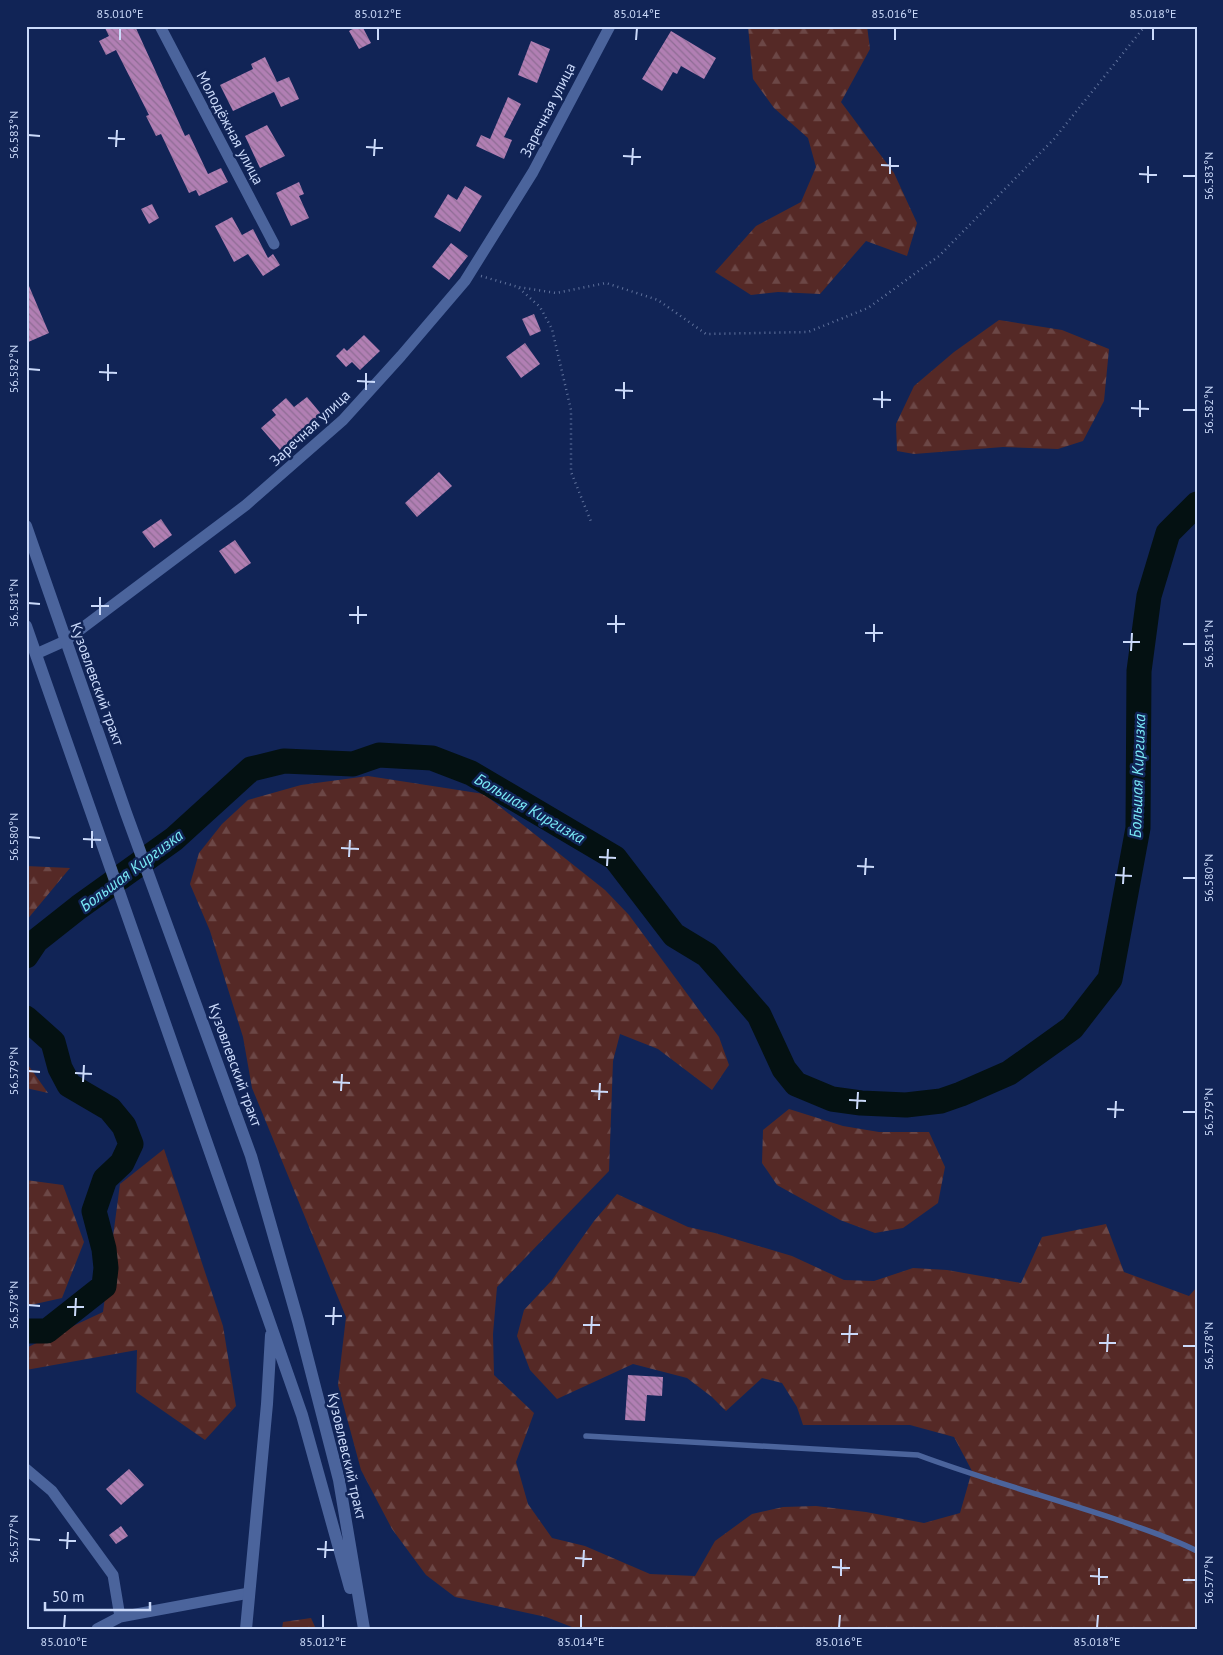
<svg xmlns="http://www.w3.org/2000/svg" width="1223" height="1655" font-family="'PT Sans',sans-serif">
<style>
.forest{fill:url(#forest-firs)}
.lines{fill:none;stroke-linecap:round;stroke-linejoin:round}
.river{stroke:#041112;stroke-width:25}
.building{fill:url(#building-back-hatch)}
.path{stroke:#61739d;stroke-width:2.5;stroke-dasharray:1 4;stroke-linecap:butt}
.service{stroke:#4b649c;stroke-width:5.5}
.minor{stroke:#4b649c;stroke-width:11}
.secondary{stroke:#4b649c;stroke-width:12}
.ticks{fill:none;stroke:#cbdafa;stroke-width:2}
.labels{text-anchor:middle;stroke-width:5;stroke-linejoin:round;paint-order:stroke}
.street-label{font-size:15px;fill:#cbdafa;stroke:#112456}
.water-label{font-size:16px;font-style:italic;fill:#7aebf7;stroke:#112456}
.neatline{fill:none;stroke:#cbdafa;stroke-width:2}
.ticks-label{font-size:12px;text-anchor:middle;fill:#cbdafa}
</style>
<defs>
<pattern id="forest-firs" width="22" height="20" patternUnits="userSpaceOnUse" patternTransform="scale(1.25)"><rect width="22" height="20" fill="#552926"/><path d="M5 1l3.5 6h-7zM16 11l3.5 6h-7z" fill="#6c4746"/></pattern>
<pattern id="building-back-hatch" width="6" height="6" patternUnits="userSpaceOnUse" patternTransform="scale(1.25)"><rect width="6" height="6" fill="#b17fb3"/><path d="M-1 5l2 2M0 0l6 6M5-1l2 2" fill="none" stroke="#8e6c94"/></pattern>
</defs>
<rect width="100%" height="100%" fill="#112456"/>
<path class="forest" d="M 748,26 L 867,26 L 870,49 L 841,102 L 894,173 L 917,223 L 907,256 L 866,241 L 820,294 L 778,292 L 751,295 L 715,272 L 756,226 L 801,202 L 816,167 L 808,138 L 774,108 L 753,79 Z
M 999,320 L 1062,330 L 1109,349 L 1104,401 L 1083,441 L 1058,449 L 1003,447 L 914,454 L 897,451 L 896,424 L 914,386 L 954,352 Z
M 368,776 L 484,794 L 605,890 L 629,915 L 719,1037 L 729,1065 L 712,1090 L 658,1049 L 620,1034 L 613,1061 L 609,1171 L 497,1287 L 493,1334 L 494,1375 L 534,1413 L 516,1462 L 528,1504 L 552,1538 L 585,1546 L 650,1574 L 695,1576 L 715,1541 L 752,1514 L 783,1507 L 816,1506 L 866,1512 L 924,1523 L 960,1513 L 972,1471 L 954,1437 L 910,1425 L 803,1425 L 797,1407 L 782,1383 L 762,1378 L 726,1411 L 712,1397 L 687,1378 L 633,1364 L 557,1399 L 530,1370 L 517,1336 L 524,1310 L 552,1280 L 594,1221 L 617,1194 L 688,1227 L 715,1233 L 792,1256 L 844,1280 L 874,1281 L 913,1268 L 947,1270 L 1021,1283 L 1042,1237 L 1106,1224 L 1124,1272 L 1189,1296 L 1197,1287 L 1197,1629 L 577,1629 L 546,1617 L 455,1597 L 426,1575 L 392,1529 L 361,1470 L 338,1385 L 346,1317 L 252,1088 L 243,1037 L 227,986 L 210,931 L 190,884 L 199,853 L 222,824 L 248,800 L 301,785 Z
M 26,866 L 70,868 L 26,921 Z
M 26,1062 L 48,1093 L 26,1088 Z
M 789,1109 L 843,1126 L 879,1132 L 929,1132 L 945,1167 L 938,1203 L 903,1228 L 875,1233 L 840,1220 L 777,1185 L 762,1163 L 763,1130 Z
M 164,1149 L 223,1326 L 236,1406 L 205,1440 L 136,1392 L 137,1350 L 26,1370 L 28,1347 L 103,1312 L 120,1184 Z
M 26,1180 L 63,1185 L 84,1242 L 62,1298 L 26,1306 Z
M 311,1618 L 316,1629 L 282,1629 L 283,1622 Z"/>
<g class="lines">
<path class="river" d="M 26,956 L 36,941 L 79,907 L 174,839 L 251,769 L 284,761 L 353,764 L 379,755 L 432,758 L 471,773 L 615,858 L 674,935 L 707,955 L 759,1015 L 784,1069 L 796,1084 L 832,1099 L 861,1103 L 906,1105 L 941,1101 L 961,1094 L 1009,1073 L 1072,1028 L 1110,979 L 1138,828 L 1139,671 L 1149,596 L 1168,533 L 1197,504
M 26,1018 L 53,1042 L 60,1068 L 69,1085 L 110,1109 L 124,1126 L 131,1144 L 122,1163 L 105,1179 L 94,1211 L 104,1249 L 106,1268 L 104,1286 L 47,1331 L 26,1331"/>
</g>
<path class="building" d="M 104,26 L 135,26 L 185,136 L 189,134 L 208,174 L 221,168 L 228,182 L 199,196 L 196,190 L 189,193 L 161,134 L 156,136 L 146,116 L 149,115 L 116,50 L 106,55 L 99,41 L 109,36 Z
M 358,26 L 362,26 L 371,43 L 359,49 L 349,31 Z
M 671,31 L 716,58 L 704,79 L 681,66 L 677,74 L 673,72 L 662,91 L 642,79 Z
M 531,41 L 550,49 L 537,83 L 518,75 Z
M 265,57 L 277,82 L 289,77 L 299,99 L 281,107 L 274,92 L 233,111 L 220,85 L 253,69 L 251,64 Z
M 508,97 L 521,104 L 504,137 L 512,140 L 504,159 L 476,146 L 481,135 L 490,139 Z
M 267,125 L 285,156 L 260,168 L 245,136 Z
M 299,182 L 304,194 L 299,196 L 309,218 L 291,226 L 276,193 Z
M 465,186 L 482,196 L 460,232 L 434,217 L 448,194 L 457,200 Z
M 152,204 L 159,218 L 149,224 L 141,209 Z
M 232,217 L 242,235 L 253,229 L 268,258 L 273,254 L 280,265 L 263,276 L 248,254 L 234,262 L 215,226 Z
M 451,243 L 468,256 L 449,280 L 432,267 Z
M 26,279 L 49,333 L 26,343 Z
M 534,314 L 541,331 L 530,336 L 522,319 Z
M 364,335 L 380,351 L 360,370 L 352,362 L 346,367 L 336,356 L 344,348 L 347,351 Z
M 525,343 L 540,364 L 521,378 L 506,357 Z
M 307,397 L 322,415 L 280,450 L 261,428 L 276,415 L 272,410 L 286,398 L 294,407 Z
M 439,472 L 452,486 L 417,517 L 405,503 Z
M 161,519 L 172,535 L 154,548 L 142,532 Z
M 235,540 L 251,563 L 235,574 L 219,551 Z
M 628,1375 L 663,1377 L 662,1396 L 647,1395 L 645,1421 L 625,1420 Z
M 129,1469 L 144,1485 L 121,1505 L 106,1489 Z
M 121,1526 L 128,1536 L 116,1544 L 109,1535 Z"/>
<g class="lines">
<path class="path" d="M 481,276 L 518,287 L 556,293 L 606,283 L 658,300 L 706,334 L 808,332 L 868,308 L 939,256 L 1054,139 L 1145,26
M 519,288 L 540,307 L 552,329 L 571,410 L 571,472 L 592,524"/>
<path class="service" d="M 586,1436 L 918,1455 C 982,1479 1049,1497 1115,1519 C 1143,1529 1170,1537 1197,1551"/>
<path class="minor" d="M 160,26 L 274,244
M 36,654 L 65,641 L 246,505 L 343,420 L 401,356 L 465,281 L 533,172 L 610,26
M 26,1469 L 52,1491 L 113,1575 L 120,1617
M 97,1629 L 120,1617 L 249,1593"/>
<path class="secondary" d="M 26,526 L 126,813 L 251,1156 L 298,1321 L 339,1480 L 364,1629
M 26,626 L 302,1415 L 350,1588
M 246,1629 L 267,1404 L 271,1335"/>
</g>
<path class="ticks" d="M 120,40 L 120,28M 378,40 L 378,28M 636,40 L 637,28M 895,40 L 895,28M 1153,40 L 1153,28M 28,135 L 40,136M 108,138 L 125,139M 116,147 L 117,130M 366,147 L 383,148M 374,156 L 375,139M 623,156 L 641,157M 632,165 L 633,148M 881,165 L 899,166M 890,174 L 890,157M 1139,174 L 1157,175M 1183,176 L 1196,176M 1148,183 L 1148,166M 28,369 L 40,370M 99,372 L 117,373M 108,381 L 108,364M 357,381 L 375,382M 366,390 L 366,373M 615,390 L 633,391M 624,399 L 624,382M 873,399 L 891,400M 882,408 L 882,391M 1131,408 L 1149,409M 1183,410 L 1196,410M 1140,417 L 1140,400M 28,603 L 40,604M 91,606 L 109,606M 100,615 L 100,597M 349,615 L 367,615M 358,624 L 358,606M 607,624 L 625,624M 616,633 L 616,615M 865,633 L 883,633M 874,642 L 874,624M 1123,642 L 1140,642M 1183,644 L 1196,644M 1131,651 L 1132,633M 28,837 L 40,838M 83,839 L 101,840M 92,848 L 92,831M 341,848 L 359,849M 349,857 L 350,840M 599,857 L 616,858M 607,866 L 608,849M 857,866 L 874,867M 865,875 L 866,858M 1115,875 L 1132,876M 1183,878 L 1196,878M 1123,884 L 1124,867M 28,1071 L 40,1072M 75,1073 L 92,1074M 83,1082 L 84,1065M 333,1082 L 350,1083M 341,1091 L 342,1074M 591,1091 L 608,1092M 599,1100 L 600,1083M 849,1100 L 866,1101M 857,1109 L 858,1092M 1107,1109 L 1124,1110M 1183,1112 L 1196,1112M 1115,1118 L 1116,1101M 28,1305 L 40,1306M 67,1307 L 84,1307M 75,1316 L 76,1298M 325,1316 L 342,1316M 333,1325 L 334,1307M 583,1325 L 600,1325M 591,1334 L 592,1316M 841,1334 L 858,1334M 849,1343 L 850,1325M 1099,1343 L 1116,1343M 1183,1346 L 1196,1346M 1107,1352 L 1108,1334M 28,1539 L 40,1540M 59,1540 L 76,1541M 67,1549 L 68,1532M 317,1549 L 334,1550M 325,1558 L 326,1541M 575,1558 L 592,1559M 583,1567 L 584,1550M 832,1567 L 850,1568M 841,1576 L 841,1559M 1090,1576 L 1108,1577M 1183,1580 L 1196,1580M 1099,1585 L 1099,1568M 64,1628 L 65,1615M 323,1628 L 323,1615M 581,1628 L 581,1615M 839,1628 L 840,1615M 1097,1628 L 1098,1615"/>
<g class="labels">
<g class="street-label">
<text transform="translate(548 110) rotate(-63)" y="5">Заречная улица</text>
<text transform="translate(230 128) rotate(62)" y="5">Молодёжная улица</text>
<text transform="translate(310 428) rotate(-43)" y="5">Заречная улица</text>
<text transform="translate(97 684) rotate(70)" y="5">Кузовлевский тракт</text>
<text transform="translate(235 1065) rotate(70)" y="5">Кузовлевский тракт</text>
<text transform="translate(347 1456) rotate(77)" y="5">Кузовлевский тракт</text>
</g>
<g class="water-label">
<text transform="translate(1137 776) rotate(-88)" y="6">Большая Киргизка</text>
<text transform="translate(530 808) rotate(30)" y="6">Большая Киргизка</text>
<text transform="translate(131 870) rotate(-37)" y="6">Большая Киргизка</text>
</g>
</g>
<rect width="1223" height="1655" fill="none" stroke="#112456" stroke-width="55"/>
<path d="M45 1602v8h105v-8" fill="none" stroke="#cbdafa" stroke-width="2.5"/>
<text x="52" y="1602" font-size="15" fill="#cbdafa" stroke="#112456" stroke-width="4" paint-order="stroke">50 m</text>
<rect x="28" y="28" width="1168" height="1600" class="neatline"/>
<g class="ticks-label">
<text x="120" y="18">85.010°E</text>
<text x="378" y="18">85.012°E</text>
<text x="637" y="18">85.014°E</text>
<text x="895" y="18">85.016°E</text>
<text x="1153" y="18">85.018°E</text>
<text transform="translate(14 135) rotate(-90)" y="4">56.583°N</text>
<text transform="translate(1209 176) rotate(-90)" y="4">56.583°N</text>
<text transform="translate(14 369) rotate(-90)" y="4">56.582°N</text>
<text transform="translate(1209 410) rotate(-90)" y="4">56.582°N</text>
<text transform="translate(14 603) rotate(-90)" y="4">56.581°N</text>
<text transform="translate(1209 644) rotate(-90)" y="4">56.581°N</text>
<text transform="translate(14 837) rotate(-90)" y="4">56.580°N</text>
<text transform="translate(1209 878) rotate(-90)" y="4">56.580°N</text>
<text transform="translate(14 1071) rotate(-90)" y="4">56.579°N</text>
<text transform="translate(1209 1112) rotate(-90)" y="4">56.579°N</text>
<text transform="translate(14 1305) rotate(-90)" y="4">56.578°N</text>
<text transform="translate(1209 1346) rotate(-90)" y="4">56.578°N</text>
<text transform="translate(14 1539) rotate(-90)" y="4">56.577°N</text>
<text transform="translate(1209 1580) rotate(-90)" y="4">56.577°N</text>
<text x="64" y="1646">85.010°E</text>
<text x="323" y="1646">85.012°E</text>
<text x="581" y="1646">85.014°E</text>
<text x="839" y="1646">85.016°E</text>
<text x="1097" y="1646">85.018°E</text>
</g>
</svg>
